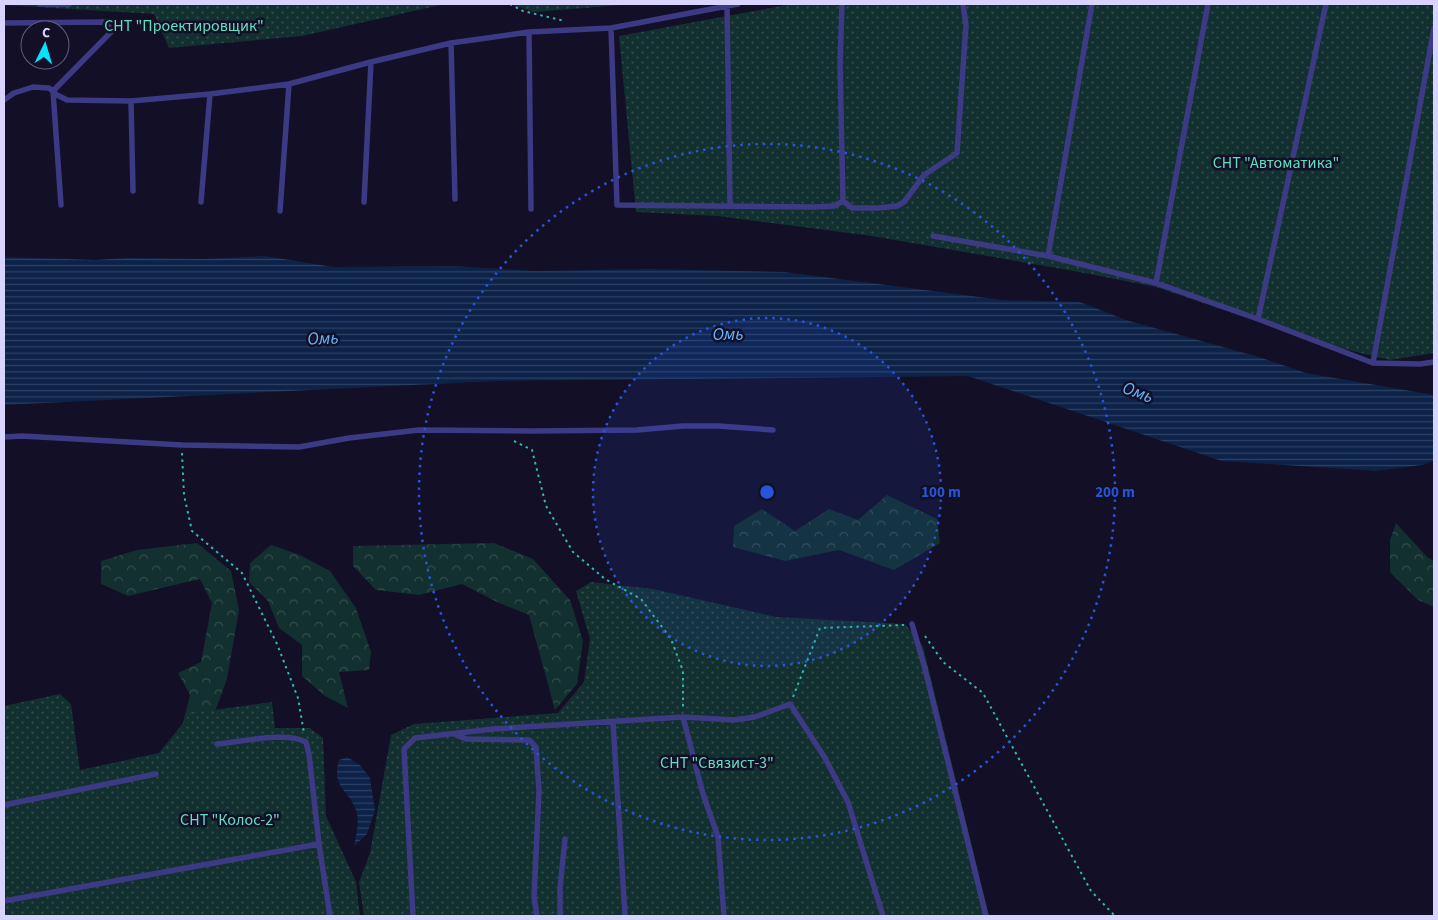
<svg xmlns="http://www.w3.org/2000/svg" width="1438" height="920" font-family="'Source Sans 3',sans-serif">
<style>
.forest{fill:url(#forest-crowns)}
.garden{fill:url(#garden-dots)}
.water{fill:url(#water-rules)}
.lines{fill:none;stroke-linecap:round;stroke-linejoin:round}
.path{stroke:#2fb8b0;stroke-width:2;stroke-dasharray:2.5 4;stroke-linecap:butt}
.lane{stroke:#3d3a85;stroke-width:5.5}
.ring{fill:none;stroke:#2655da;stroke-width:2.5;stroke-dasharray:2.5 5}
.labels{text-anchor:middle;stroke-width:5;stroke-linejoin:round;paint-order:stroke}
.park-label{font-size:16px;fill:#5fe0c0;stroke:#130f26}
.water-label{font-size:18px;font-style:italic;fill:#62b6ff;stroke:#130f26}
.centre{fill:#2655da;stroke:#130f26;stroke-width:2.5}
.ring-label{font-size:15px;text-anchor:middle;font-weight:bold;fill:#2655da;stroke:#130f26;stroke-width:5;stroke-linejoin:round;paint-order:stroke}
</style>
<defs>
<pattern id="forest-crowns" width="20" height="18" patternUnits="userSpaceOnUse" patternTransform="scale(1.25)"><rect width="20" height="18" fill="#12302f"/><path d="M2 6a3 3 0 1 1 6 0M12 15a3 3 0 1 1 6 0" fill="none" stroke="#344d4e"/></pattern>
<pattern id="garden-dots" width="8" height="8" patternUnits="userSpaceOnUse" patternTransform="scale(1.25)"><rect width="8" height="8" fill="#12302f"/><path d="M2 2h.1M6 6h.1" fill="none" stroke="#344d4e" stroke-width="1.8" stroke-linecap="round"/></pattern>
<pattern id="water-rules" width="6" height="5" patternUnits="userSpaceOnUse" patternTransform="scale(1.25)"><rect width="6" height="5" fill="#0c2248"/><path d="M0 2.5h6" fill="none" stroke="#2f4163"/></pattern>
</defs>
<rect width="100%" height="100%" fill="#130f26"/>
<path class="forest" d="M 887,495 L 937,519 L 940,543 L 894,570 L 839,550 L 785,561 L 733,547 L 734,526 L 762,509 L 795,531 L 829,509 L 858,520 Z
M 1396,523 L 1427,557 L 1434,561 L 1434,607 L 1418,600 L 1390,572 L 1390,540 Z
M 197,543 L 231,571 L 239,610 L 227,679 L 205,739 L 181,731 L 190,695 L 178,673 L 201,662 L 212,603 L 200,579 L 128,596 L 101,584 L 101,561 L 137,550 Z
M 494,543 L 533,559 L 570,600 L 583,641 L 577,684 L 555,710 L 529,615 L 499,603 L 462,584 L 419,595 L 376,590 L 353,566 L 353,546 Z
M 271,545 L 300,555 L 330,571 L 356,608 L 371,652 L 369,670 L 339,672 L 348,708 L 325,696 L 302,676 L 302,645 L 279,628 L 268,601 L 249,582 L 250,563 Z"/>
<path class="garden" d="M 4,4 L 445,4 L 302,36 L 169,48 L 154,14 L 4,5 Z
M 510,4 L 634,4 L 534,12 Z
M 792,4 L 1434,4 L 1434,353 L 1390,360 L 1323,344 L 1156,287 L 1074,271 L 872,236 L 717,216 L 636,212 L 619,36 Z
M 591,582 L 653,589 L 776,617 L 905,624 L 923,646 L 989,916 L 364,916 L 359,882 L 370,853 L 391,735 L 414,724 L 558,713 L 584,682 L 590,639 L 576,591 Z
M 60,694 L 71,704 L 80,770 L 159,753 L 191,713 L 272,702 L 275,728 L 310,728 L 323,738 L 326,816 L 356,882 L 360,916 L 4,916 L 4,706 Z"/>
<path class="water" d="M 265,256 L 333,267 L 454,266 L 535,271 L 649,269 L 785,272 L 1003,300 L 1080,302 L 1126,320 L 1259,357 L 1306,373 L 1434,395 L 1434,461 L 1422,465 L 1376,471 L 1222,461 L 968,376 L 496,381 L 4,405 L 4,257 L 96,260 L 128,258 L 203,259 Z
M 347,757 L 360,765 L 370,778 L 375,810 L 367,834 L 354,846 C 356,835 360,821 356,810 C 348,789 331,787 339,760 Z"/>
<g class="lines">
<path class="path" d="M 510,4 L 523,11 L 565,21
M 514,441 L 532,450 L 546,506 L 573,552 L 605,579 L 641,599 L 671,639 L 683,671 L 683,708
M 182,453 L 184,495 L 192,531 L 242,573 L 277,644 L 298,698 L 304,733
M 925,636 L 943,662 L 983,693 L 1091,891 L 1115,916
M 793,697 L 820,628 L 904,625"/>
<path class="lane" d="M 40,4 L 69,4
M 842,4 L 840,64 L 843,201
M 727,6 L 730,206
M 4,23 L 107,22 L 111,32 L 53,91 L 61,205
M 611,28 L 617,205 L 815,207 L 834,206 L 843,201 L 852,208 L 878,208 L 897,206 L 904,202 L 924,175 L 957,153 L 966,25 L 963,4
M 529,32 L 531,209
M 451,43 L 455,199
M 4,100 L 14,93 L 33,87 L 49,88 L 57,95 L 67,100 L 131,101 L 210,94 L 289,84 L 371,62 L 451,43 L 529,32 L 611,28 L 738,4
M 131,101 L 133,191
M 201,202 L 210,94
M 364,202 L 371,62
M 280,211 L 289,84
M 933,236 L 1048,256 L 1156,283 L 1258,319 L 1373,363 L 1420,364 L 1434,362
M 1048,256 L 1092,4
M 1156,283 L 1208,4
M 1258,319 L 1326,4
M 1373,363 L 1434,28
M 4,437 L 22,436 L 182,445 L 299,447 L 349,438 L 419,430 L 532,431 L 637,430 L 683,426 L 718,426 L 773,430
M 912,624 L 925,669 L 986,916
M 683,717 L 703,794 L 718,837 L 724,916
M 613,722 L 625,916
M 454,734 L 466,739 L 529,740 L 536,747 L 539,791 L 534,897 L 537,916
M 217,744 C 240,742 286,731 306,742 L 309,754 L 319,844 L 330,916
M 4,805 L 156,774
M 4,901 L 319,844
M 413,916 L 404,749 L 415,738 L 493,729 L 683,717 L 734,720 L 755,717 L 790,704 L 825,758 L 848,802 L 883,916
M 560,916 L 560,888 L 565,839"/>
</g>
<circle cx="767" cy="492" r="174" fill="#2655da" fill-opacity=".12"/>
<g class="ring">
<circle cx="767" cy="492" r="174"/>
<circle cx="767" cy="492" r="348"/>
</g>
<g class="labels">
<g class="park-label">
<text x="184" y="31">СНТ "Проектировщик"</text>
<text x="1276" y="168">СНТ "Автоматика"</text>
<text x="717" y="768">СНТ "Связист-3"</text>
<text x="230" y="825">СНТ "Колос-2"</text>
</g>
<g class="water-label">
<text x="728" y="340">Омь</text>
<text transform="translate(323 338) rotate(-2)" y="6">Омь</text>
<text transform="translate(1138 392) rotate(20)" y="6">Омь</text>
</g>
</g>
<circle cx="767" cy="492" r="8" class="centre"/>
<g class="ring-label">
<text x="941" y="497">100 m</text>
<text x="1115" y="497">200 m</text>
</g>
<rect width="1438" height="920" fill="none" stroke="#d9d4ff" stroke-width="10"/>
<g transform="translate(45 45) rotate(5)"><circle r="24" fill="#130f26" stroke="#625e7d"/>
<path d="M0-4L9 19L0 12L-9 19Z" fill="#00e5ff"/>
<text y="-8" font-size="14" font-weight="bold" text-anchor="middle" fill="#d9d4ff">С</text>
</g>
</svg>
